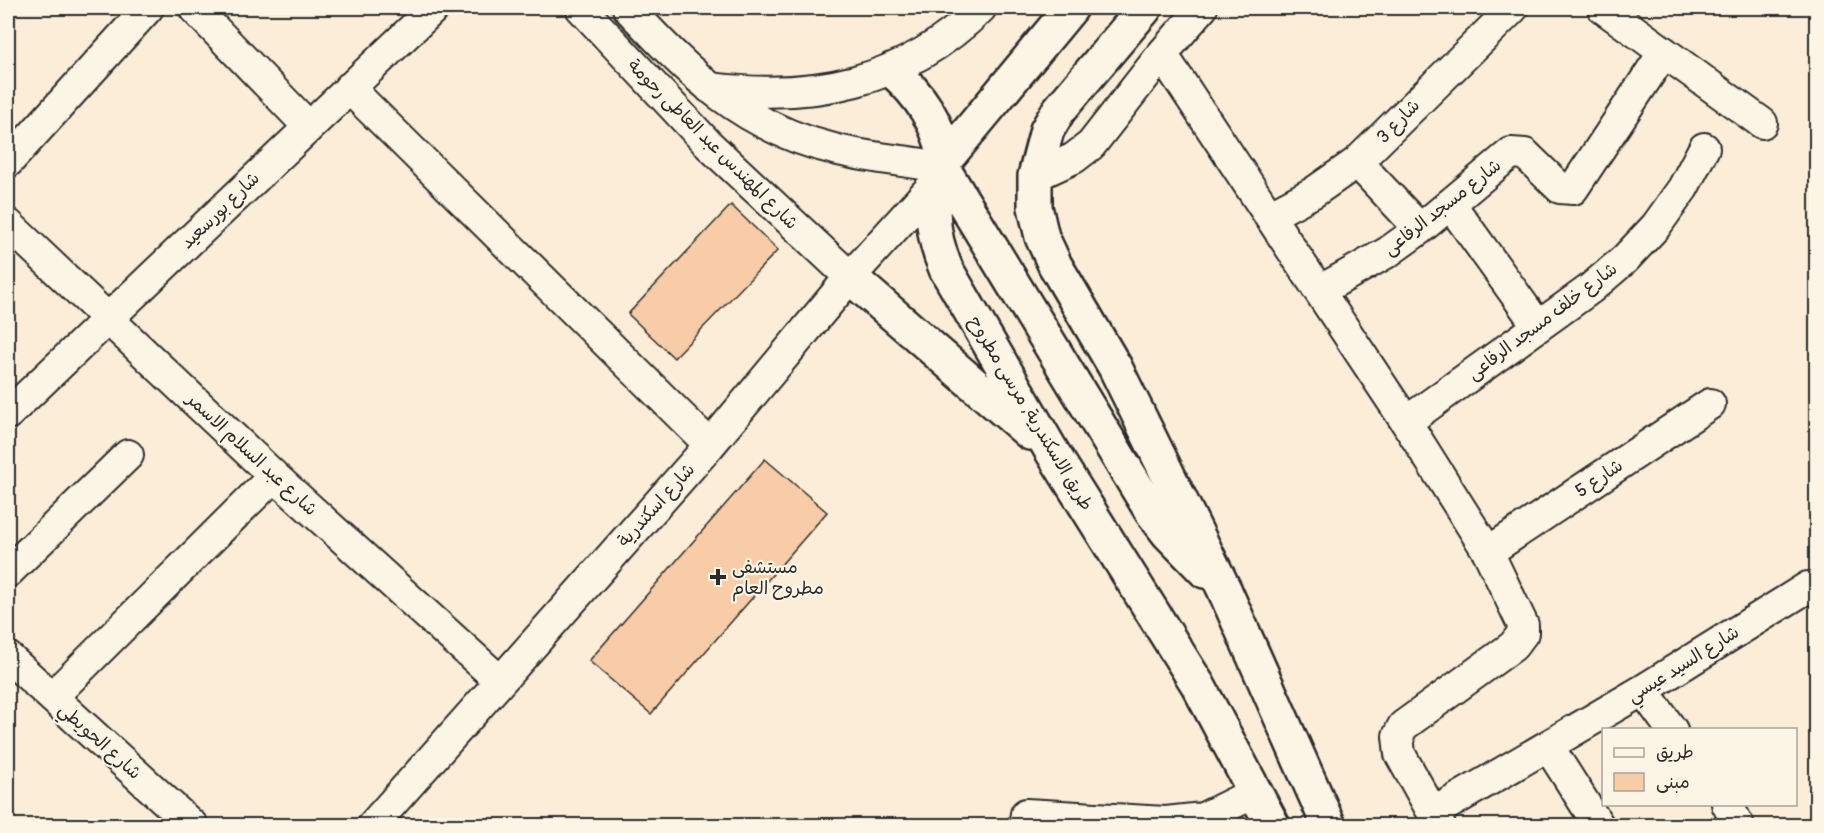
<svg xmlns="http://www.w3.org/2000/svg" width="1824" height="833" font-family="Pangolin,'Playpen Sans Arabic',sans-serif">
<style>
.building{fill:#f8cca6;stroke:#2b2b2b;stroke-width:1.5}
.lines{fill:none;stroke-linecap:round;stroke-linejoin:round}
.minor-casing{stroke:#2b2b2b;stroke-width:34}
.major-casing{stroke:#2b2b2b;stroke-width:38}
.minor{stroke:#fcf5e5;stroke-width:30}
.major{stroke:#fcf5e5;stroke-width:33}
.poi-dot{fill:#2b2b2b;stroke:#fcf5e5;stroke-width:2}
.labels{text-anchor:middle;stroke-width:4.5;stroke-linejoin:round;paint-order:stroke}
.street-label{font-size:18px;fill:#2b2b2b;stroke:#fcf5e5}
.poi-label{font-size:18px;fill:#2b2b2b;stroke:#fcf5e5;text-anchor:start}
</style>
<rect width="100%" height="100%" fill="#fbedd8"/>
<filter id="ink" filterUnits="userSpaceOnUse"><feTurbulence type="fractalNoise" baseFrequency=".0167" numOctaves="2"/><feDisplacementMap in="SourceGraphic" scale="12" xChannelSelector="R" yChannelSelector="G"/><feConvolveMatrix kernelMatrix="1 2 1 2 8 2 1 2 1" color-interpolation-filters="sRGB"/></filter>
<g filter="url(#ink)">
<path class="building" d="M 731,205 L 778,250 L 674,358 L 628,314 Z
M 765,459 L 827,512 L 651,714 L 589,661 Z"/>
<g class="lines">
<g class="minor-casing">
<path id="minor" d="M 194,8 L 308,126
M 581,8 L 709,145 L 850,277
M 628,8 C 690,74 742,127 834,149 C 869,158 907,161 942,167
M 1603,8 L 1762,123
M 1162,54 L 1406,422 L 1488,552 L 1523,625 L 1523,633 L 1513,646 L 1403,726 L 1398,736 L 1400,754 L 1440,826
M 349,88 L 710,445
M 710,88 C 813,101 905,83 981,8
M 8,162 L 148,8
M 1357,162 L 1420,229
M 1035,176 L 1074,158 L 1091,145 L 1162,54 L 1202,8
M 1451,205 L 1538,326
M 1269,216 L 1314,192 L 1357,162 L 1513,8
M 8,224 L 274,476 L 500,681
M 1319,291 L 1388,252 L 1420,229 L 1511,153 L 1525,154 L 1560,188 L 1573,189 L 1664,52
M 8,414 L 434,8
M 1406,422 L 1590,289 L 1625,259 L 1656,226 L 1683,188 L 1704,148
M 1488,552 L 1710,404
M 8,572 L 128,455
M 8,657 L 193,826
M 1643,690 L 1672,730
M 52,697 L 274,476
M 1548,746 L 1599,826
M 1727,804 L 1739,826
M 1433,813 L 1643,690 L 1808,587
M 372,826 L 710,445 L 850,277 L 937,181
M 1024,826 L 1026,814 L 1166,822 L 1203,818 L 1256,792"/>
</g>
<g class="major-casing">
<path id="major" d="M 1071,8 L 946,159 C 928,197 930,231 946,269 L 1051,450 L 1198,685 L 1273,826
M 1145,8 L 1059,110 L 1047,130 L 1035,176 L 1035,207 L 1042,237 L 1055,265 L 1115,367 L 1224,589 L 1329,826
M 892,70 C 921,96 937,121 946,159
M 942,167 L 1152,512 L 1168,533 L 1205,571
M 850,277 L 1030,433"/>
</g>
<use href="#minor" class="minor"/>
<use href="#major" class="major"/>
</g>
</g>
<path class="poi-dot" d="M715 568h6v6h6v6h-6v6h-6v-6h-6v-6h6z"/>
<g class="labels">
<g class="street-label">
<text transform="translate(1398 121) rotate(-46)" y="6">شارع 3</text>
<text transform="translate(713 144) rotate(45)" y="6">شارع المهندس عبد العاطى رحومة</text>
<text transform="translate(1442 207) rotate(-38)" y="6">شارع مسجد الرفاعى</text>
<text transform="translate(220 210) rotate(-44)" y="6">شارع بورسعيد</text>
<text transform="translate(1542 321) rotate(-37)" y="6">شارع خلف مسجد الرفاعى</text>
<text transform="translate(1031 413) rotate(59)" y="6">طريق الاسكندرية, مرسى مطروح</text>
<text transform="translate(252 454) rotate(43)" y="6">شارع عبد السلام الاسمر</text>
<text transform="translate(1599 478) rotate(-34)" y="6">شارع 5</text>
<text transform="translate(656 505) rotate(-48)" y="6">شارع اسكندرية</text>
<text transform="translate(1683 664) rotate(-32)" y="6">شارع السيد عيسي</text>
<text transform="translate(100 741) rotate(42)" y="6">شارع الحويطي</text>
</g>
<g class="poi-label">
<text x="732" y="573">مستشفى<tspan x="732" dy="21">مطروح العام</tspan></text>
</g>
</g>
<rect width="1824" height="833" fill="none" stroke="#fcf5e5" stroke-width="30"/>
<rect x="15" y="15" width="1794" height="803" fill="none" stroke="#2b2b2b" stroke-width="2" filter="url(#ink)"/>
<rect x="1602" y="728" width="195" height="78" fill="#fcf5e5" stroke="#a8a49b" stroke-width="1.5"/>
<rect x="1614" y="748" width="30" height="9" fill="#fcf5e5" stroke="#a8a49b" stroke-width="1.5"/>
<text x="1656" y="758" font-size="18" fill="#2b2b2b">طريق</text>
<rect x="1614" y="773" width="30" height="18" fill="#f8cca6" stroke="#a8a49b" stroke-width="1.5"/>
<text x="1656" y="788" font-size="18" fill="#2b2b2b">مبنى</text>
</svg>
